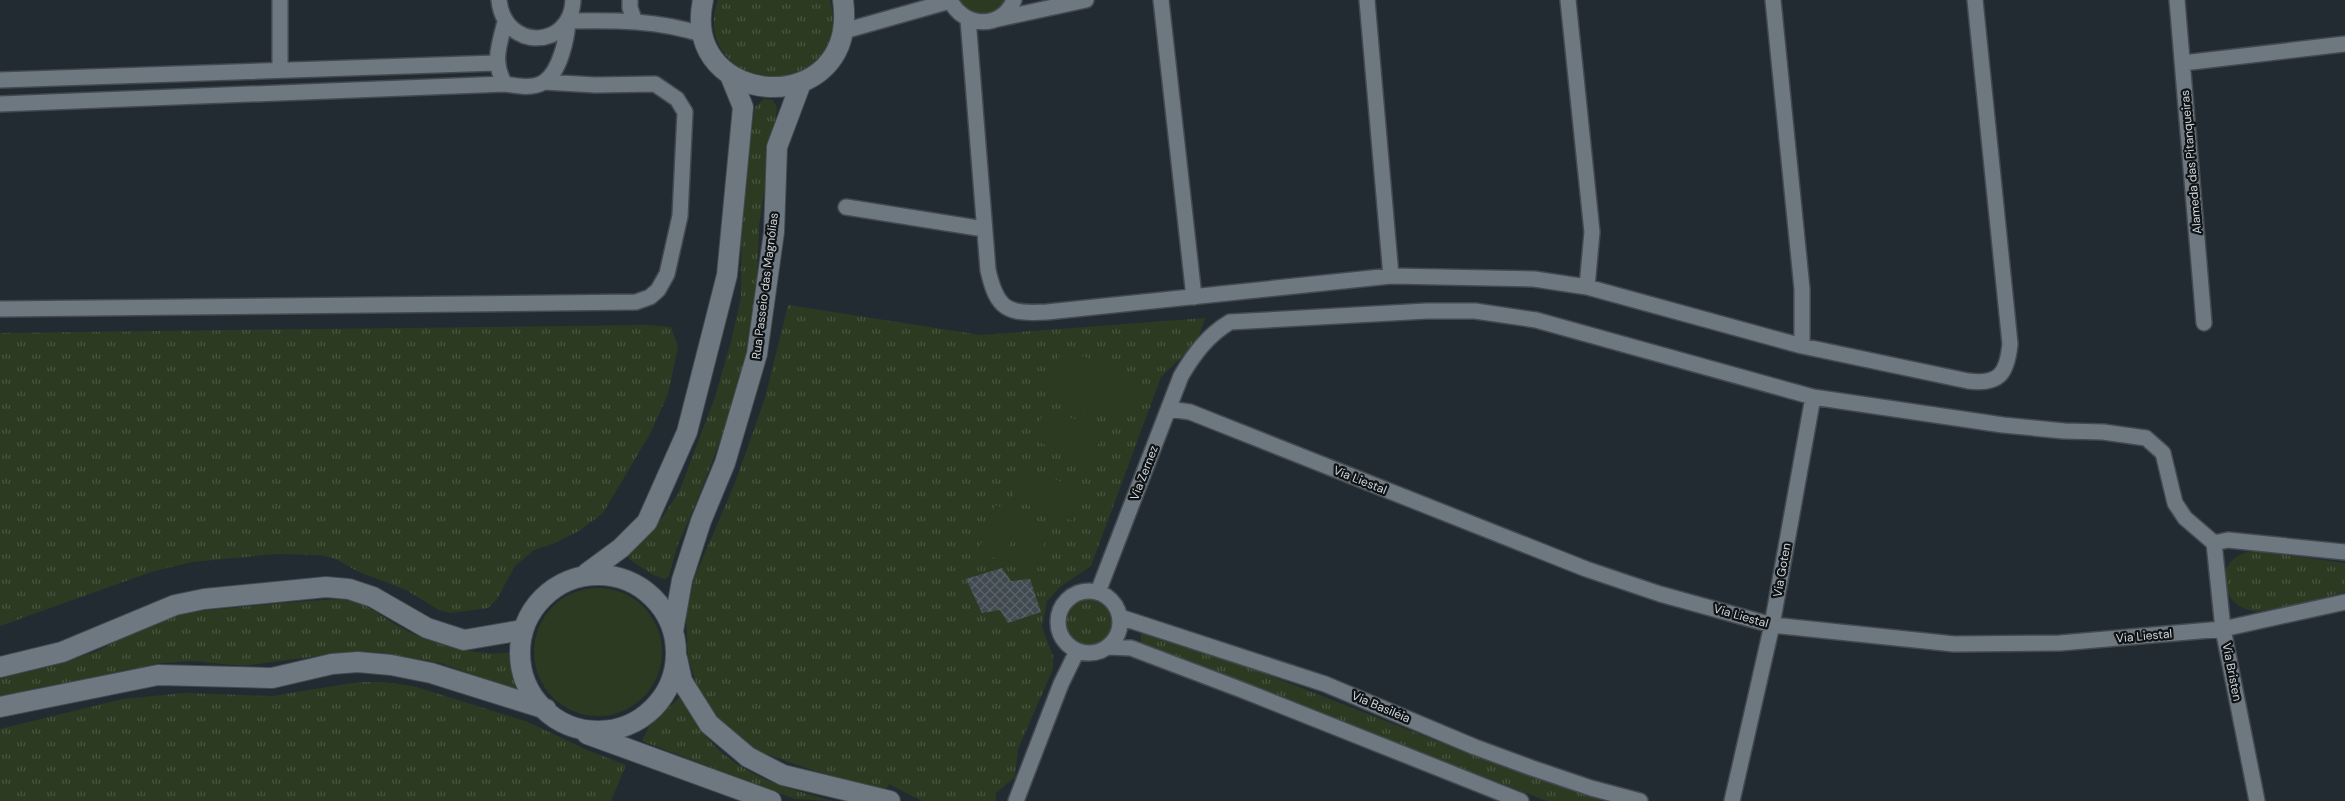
<svg xmlns="http://www.w3.org/2000/svg" width="2345" height="801" font-family="'DM Sans',sans-serif">
<style>
.grass{fill:url(#grass-tufts)}
.garden{fill:#2c3a21}
.building{fill:url(#building-cross-hatch)}
.lines{fill:none;stroke-linecap:round;stroke-linejoin:round}
.minor-casing{stroke:#43494f;stroke-width:18}
.tertiary-casing{stroke:#43494f;stroke-width:22}
.minor{stroke:#6e7880;stroke-width:15}
.tertiary{stroke:#6e7880;stroke-width:20}
.labels{text-anchor:middle;stroke-width:4.5;stroke-linejoin:round;paint-order:stroke}
.street-label{font-size:12px;fill:#cfd5d9;stroke:#0f1316}
</style>
<defs>
<pattern id="grass-tufts" width="24" height="20" patternUnits="userSpaceOnUse" patternTransform="scale(1.25)"><rect width="24" height="20" fill="#2c3a21"/><path d="M3 7l-1-3M5 7V3M7 7l1-3M15 17l-1-3M17 17v-4M19 17l1-3" fill="none" stroke="#4a5641"/></pattern>
<pattern id="building-cross-hatch" width="8" height="8" patternUnits="userSpaceOnUse" patternTransform="scale(1.25)"><rect width="8" height="8" fill="#414a51"/><path d="M0 0l8 8M0 8l8-8" fill="none" stroke="#5b6369"/></pattern>
</defs>
<rect width="100%" height="100%" fill="#232b32"/>
<path class="grass" d="M 718,0 L 830,0 C 841,36 825,67 788,76 C 783,78 775,81 770,80 C 730,73 703,40 718,0 Z
M 764,99 L 773,100 L 777,108 L 759,225 L 757,276 L 749,350 L 729,417 L 699,496 L 677,547 L 669,576 L 665,579 L 653,575 L 629,559 L 628,556 L 662,518 L 679,492 L 715,397 L 731,342 L 741,297 L 742,200 L 755,107 Z
M 788,305 L 981,335 L 1205,318 L 1197,342 L 1161,377 L 1091,566 L 1060,587 L 1047,601 L 1042,627 L 1053,656 L 1053,669 L 1018,749 L 1015,777 L 996,793 L 996,801 L 922,801 L 889,784 L 885,791 L 818,772 L 755,750 L 714,717 L 700,696 L 688,657 L 686,614 L 695,576 L 735,483 L 765,398 Z
M 649,325 L 671,327 L 678,347 L 668,394 L 650,434 L 603,513 L 579,531 L 555,543 L 534,550 L 515,566 L 497,599 L 488,608 L 450,613 L 439,610 L 406,590 L 357,571 L 336,559 L 320,555 L 276,554 L 192,562 L 151,572 L 0,626 L 0,333 Z
M 2254,551 L 2345,563 L 2345,592 C 2326,596 2269,613 2254,611 C 2216,605 2213,555 2254,551 Z
M1062 623a26 26 0 1 1 52 0a26 26 0 1 1-52 0Z
M 340,599 C 370,603 377,615 402,628 C 429,644 481,658 512,652 L 520,683 L 513,688 L 505,687 L 441,663 L 375,652 L 355,651 L 243,666 L 193,661 L 162,663 L 0,697 L 0,678 L 59,664 L 98,651 L 133,632 L 180,613 L 281,603 Z
M 1148,628 L 1506,768 L 1603,801 L 1547,801 L 1143,646 L 1141,642 L 1141,630 Z
M 359,682 L 383,682 L 413,686 L 528,722 L 587,750 L 626,765 L 611,801 L 0,801 L 0,729 L 123,699 L 184,693 L 272,696 Z
M 679,698 L 685,700 C 690,710 695,721 701,730 C 735,775 782,787 833,801 L 795,799 L 642,741 L 649,726 Z"/>
<path class="garden" d="M 959,0 L 1005,0 C 996,14 987,15 971,13 Z
M 1062,349 L 1142,377 L 1125,423 L 1045,395 Z
M 1045,408 L 1103,430 L 1091,463 L 1033,440 Z
M 1023,468 L 1084,490 L 1073,521 L 1012,499 Z
M 995,505 L 1021,515 L 1003,561 L 978,552 Z
M 1026,517 L 1051,526 L 1034,572 L 1008,563 Z
M534 652a64 64 0 1 1 128 0a64 64 0 1 1-128 0Z"/>
<path class="building" d="M 1002,568 L 1011,581 L 1030,579 L 1041,612 L 1008,623 L 1000,610 L 982,613 L 966,579 Z"/>
<g class="lines">
<g class="minor-casing">
<path id="minor" d="M 280,0 L 280,69
M 499,0 C 504,51 571,50 573,0
M 630,0 L 630,8 L 635,22
M 950,0 C 963,28 1002,30 1014,0
M 1161,0 L 1194,297
M 1367,0 L 1391,276
M 1568,0 L 1592,232 L 1587,287
M 1773,0 L 1802,289 L 1802,346
M 2177,0 L 2204,323
M 968,19 L 988,270 C 997,310 1007,314 1047,312 L 1391,276 L 1534,279 L 1587,287 L 1802,346 L 1968,381 C 1999,385 2007,374 2010,344 L 1975,0
M 998,19 L 1086,0
M 505,22 C 499,45 492,63 505,84 C 517,86 533,89 544,82 C 560,72 567,38 568,21 C 614,20 659,20 704,35
M 844,31 L 950,1
M 2183,63 L 2345,44
M 0,80 L 496,63
M 0,104 L 505,84
M 846,207 L 984,229
M 0,309 L 636,302 L 650,297 L 658,290 L 667,274 L 680,216 L 685,112 L 677,99 L 655,84 L 595,85 L 544,82
M 1169,409 L 1190,412 L 1586,569 L 1660,594 L 1772,625 L 1954,644 L 2060,643 L 2223,629 L 2345,602
M 2214,543 L 2223,629 L 2257,801
M 2214,543 L 2228,540 L 2345,552
M1058 622a31 31 0 1 1 62 0a31 31 0 1 1-62 0Z
M 1098,592 L 1181,376 C 1194,354 1208,335 1230,322 L 1427,311 L 1475,311 L 1536,320 L 1813,397 L 2003,425 L 2064,431 L 2103,432 L 2146,438 L 2163,453 L 2175,503 L 2185,518 L 2214,543
M 1120,617 L 1325,684 L 1475,747 L 1532,768 L 1591,788 L 1640,801
M 1108,647 L 1131,648 L 1242,690 L 1521,801
M 1016,801 L 1061,684 L 1077,651
M 1732,801 L 1772,625 L 1813,397"/>
</g>
<g class="tertiary-casing">
<path id="tertiary" d="M 703,0 C 679,110 860,122 843,0
M 587,573 L 621,548 L 647,522 L 687,432 L 727,275 L 743,107 L 730,75
M520 653a78 78 0 1 1 156 0a78 78 0 1 1-156 0Z
M 673,631 L 682,580 L 701,521 L 725,463 L 757,354 L 774,232 L 777,147 L 801,83
M 677,658 L 682,681 L 709,724 L 748,757 L 783,775 L 890,801
M 0,667 L 62,652 L 175,605 L 204,599 L 326,587 L 349,589 L 373,597 L 427,628 L 464,640 L 522,630
M 0,707 L 158,675 L 272,678 L 332,664 L 358,662 L 391,665 L 431,673 L 546,709
M 587,734 L 771,801"/>
</g>
<use href="#minor" class="minor"/>
<use href="#tertiary" class="tertiary"/>
</g>
<g class="labels">
<g class="street-label">
<text transform="translate(2191 162) rotate(-95)" y="4">Alameda das Pitanqueiras</text>
<text transform="translate(765 286) rotate(-83)" y="4">Rua Passeio das Magnólias</text>
<text transform="translate(1144 473) rotate(-69)" y="4">Via Zernez</text>
<text transform="translate(1360 480) rotate(22)" y="4">Via Liestal</text>
<text transform="translate(1782 570) rotate(-80)" y="4">Via Goten</text>
<text transform="translate(1741 616) rotate(16)" y="4">Via Liestal</text>
<text transform="translate(2144 636) rotate(-5)" y="4">Via Liestal</text>
<text transform="translate(2232 672) rotate(79)" y="4">Via Bristen</text>
<text transform="translate(1381 707) rotate(23)" y="4">Via Basiléia</text>
</g>
</g>
</svg>
